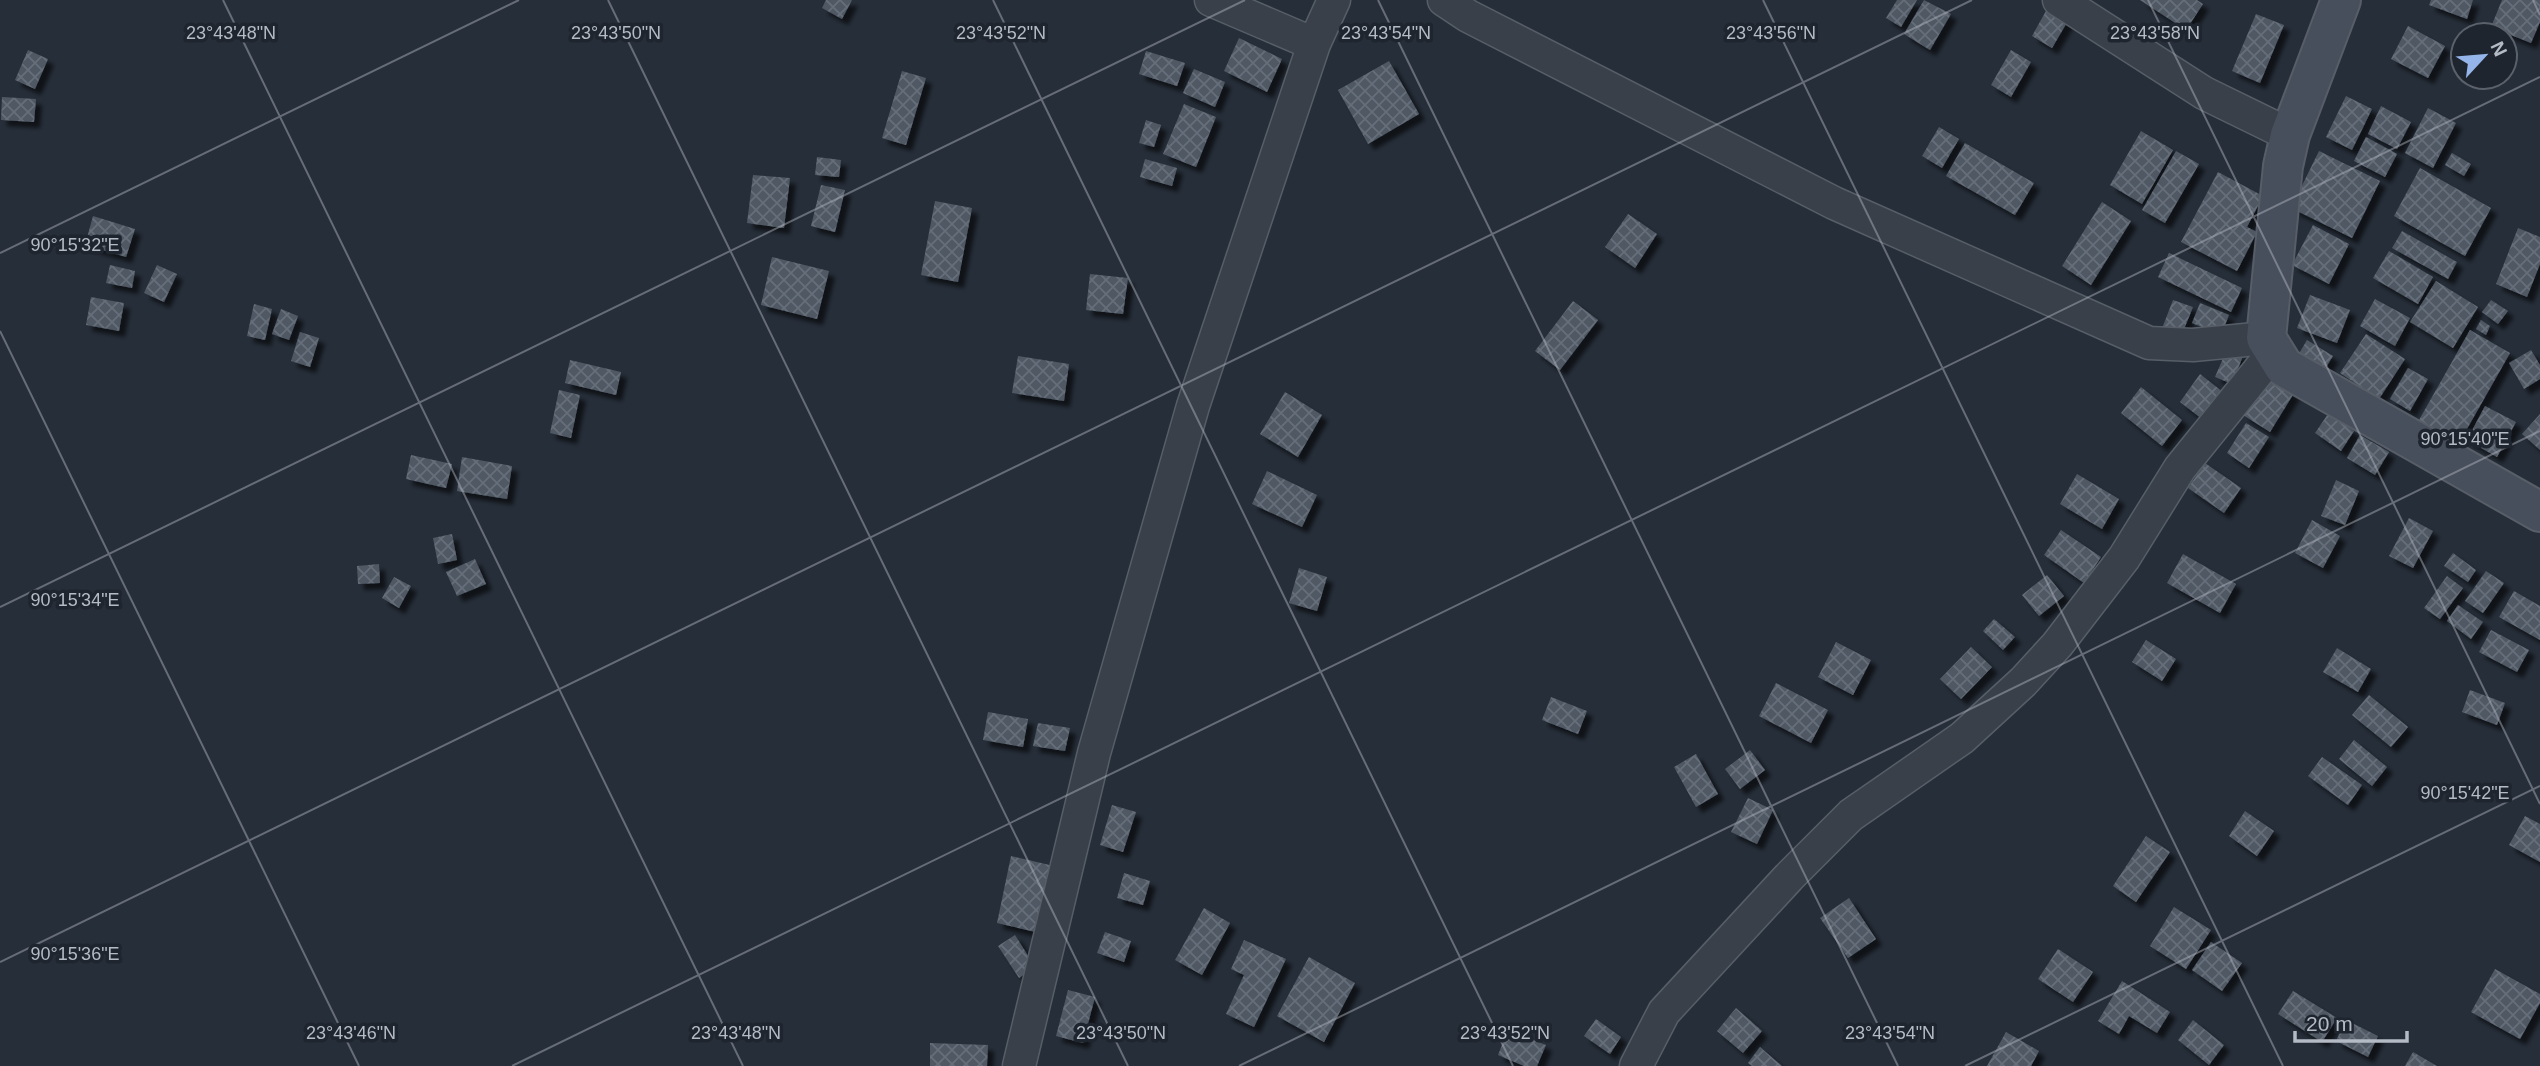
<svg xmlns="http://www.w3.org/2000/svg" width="2540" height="1066" font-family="Helvetica,sans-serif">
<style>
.building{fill:url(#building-cross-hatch);filter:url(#shadow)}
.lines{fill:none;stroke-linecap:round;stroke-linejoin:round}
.minor-casing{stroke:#575e67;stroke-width:35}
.secondary-casing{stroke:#575e67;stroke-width:42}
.minor{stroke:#39404a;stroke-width:32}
.secondary{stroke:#484f5c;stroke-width:38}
.ticks{fill:none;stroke:#b5bbc5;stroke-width:2;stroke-opacity:0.45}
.ticks-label{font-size:18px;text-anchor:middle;fill:#b5bbc5;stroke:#1f252e;stroke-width:7;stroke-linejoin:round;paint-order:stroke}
</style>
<defs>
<pattern id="building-cross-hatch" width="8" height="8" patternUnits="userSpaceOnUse" patternTransform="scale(1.75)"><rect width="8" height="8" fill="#4f5864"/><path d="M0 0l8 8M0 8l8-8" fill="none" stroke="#666e79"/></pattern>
<filter id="shadow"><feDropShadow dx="6" dy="6" stdDeviation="2" flood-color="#0009"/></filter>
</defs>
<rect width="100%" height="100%" fill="#262e39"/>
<path class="building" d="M 826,0 L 852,0 L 842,19 L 822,8 Z
M 1897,0 L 1917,0 L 1901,27 L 1886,18 Z
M 1924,0 L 1951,14 L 1930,50 L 1904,34 Z
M 2140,0 L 2197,0 L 2203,4 L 2186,30 Z
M 2431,0 L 2473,0 L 2467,19 L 2429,5 Z
M 2502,0 L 2540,0 L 2540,22 L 2531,43 L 2491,27 Z
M 2051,2 L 2072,14 L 2052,48 L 2032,36 Z
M 2256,14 L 2284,25 L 2260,83 L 2232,71 Z
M 2408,26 L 2445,46 L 2428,78 L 2391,59 Z
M 1239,38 L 1282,59 L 1267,92 L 1224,71 Z
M 28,50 L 48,59 L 35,89 L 15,80 Z
M 2011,50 L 2031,62 L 2011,97 L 1991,85 Z
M 1146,51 L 1185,63 L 1177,86 L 1139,74 Z
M 1389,61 L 1419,114 L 1368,144 L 1338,90 Z
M 1194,69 L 1225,82 L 1215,107 L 1183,93 Z
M 902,71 L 926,78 L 906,145 L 882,138 Z
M 2346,96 L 2372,109 L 2352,150 L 2326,137 Z
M 2,97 L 36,99 L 34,122 L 1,120 Z
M 1184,104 L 1216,117 L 1196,167 L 1163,154 Z
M 2381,106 L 2411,122 L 2397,149 L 2368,134 Z
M 2428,108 L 2456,123 L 2433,168 L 2405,153 Z
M 1146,120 L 1161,125 L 1154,147 L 1139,143 Z
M 1939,127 L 1959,139 L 1942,168 L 1922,156 Z
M 2141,131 L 2173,150 L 2142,204 L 2110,185 Z
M 2366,137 L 2397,154 L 2385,177 L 2354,161 Z
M 1965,143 L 2034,183 L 2015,215 L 1946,176 Z
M 2176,151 L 2199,164 L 2165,223 L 2142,210 Z
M 2319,151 L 2380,181 L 2352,238 L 2291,208 Z
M 2452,153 L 2471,164 L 2464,176 L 2445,165 Z
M 817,157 L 841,160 L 839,177 L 815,175 Z
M 1145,159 L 1177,168 L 1172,186 L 1140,177 Z
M 2420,168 L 2491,208 L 2465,256 L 2394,216 Z
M 2218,172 L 2263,196 L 2247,227 L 2257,232 L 2237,271 L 2181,242 Z
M 753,175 L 790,178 L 784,228 L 747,223 Z
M 821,185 L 845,190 L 835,232 L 811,226 Z
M 935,201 L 972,208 L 958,282 L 921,275 Z
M 2102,202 L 2131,221 L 2091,285 L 2062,266 Z
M 1628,214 L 1657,234 L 1635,268 L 1605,247 Z
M 93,216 L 135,229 L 126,257 L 85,245 Z
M 2313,225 L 2349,244 L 2329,284 L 2292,265 Z
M 2518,228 L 2540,237 L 2540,264 L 2527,297 L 2496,284 Z
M 2402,231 L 2457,262 L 2448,279 L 2392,248 Z
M 2389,251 L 2433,277 L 2418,304 L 2373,278 Z
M 2169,253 L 2242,288 L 2231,312 L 2158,277 Z
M 772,257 L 829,271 L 817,319 L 761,305 Z
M 110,265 L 135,271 L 132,288 L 106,283 Z
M 157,265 L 177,274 L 164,302 L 144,293 Z
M 1090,274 L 1128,278 L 1123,314 L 1086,310 Z
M 2436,281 L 2478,307 L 2453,348 L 2410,322 Z
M 2310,295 L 2350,310 L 2337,343 L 2297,328 Z
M 91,297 L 124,303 L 119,331 L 86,325 Z
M 2375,299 L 2410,318 L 2395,346 L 2360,326 Z
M 2173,300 L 2193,307 L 2180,339 L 2161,331 Z
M 2491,300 L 2508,311 L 2498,324 L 2482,312 Z
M 1573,301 L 1598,320 L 1560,370 L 1535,351 Z
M 2200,303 L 2229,315 L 2221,335 L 2192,323 Z
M 254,304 L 272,309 L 265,340 L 247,336 Z
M 281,309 L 298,316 L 289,340 L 272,334 Z
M 2481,320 L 2490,326 L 2486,335 L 2476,329 Z
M 2470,330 L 2510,353 L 2459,443 L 2419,420 Z
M 300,332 L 319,338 L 310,367 L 291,361 Z
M 2366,334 L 2405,359 L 2379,399 L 2340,373 Z
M 2307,340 L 2333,356 L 2320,377 L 2294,362 Z
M 2227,349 L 2243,356 L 2232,384 L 2215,377 Z
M 2531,350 L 2540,365 L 2540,379 L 2524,389 L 2509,363 Z
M 1018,356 L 1069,364 L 1064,401 L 1012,393 Z
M 570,360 L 621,372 L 616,395 L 565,383 Z
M 2408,368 L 2428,379 L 2410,411 L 2390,399 Z
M 2200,374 L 2223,392 L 2202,419 L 2180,402 Z
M 2267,376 L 2294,393 L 2270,432 L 2243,415 Z
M 2141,387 L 2182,420 L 2162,446 L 2121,413 Z
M 559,390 L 580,395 L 571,438 L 550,433 Z
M 1285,392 L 1322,415 L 1298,457 L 1260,434 Z
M 2485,406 L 2516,422 L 2497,457 L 2467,440 Z
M 2328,414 L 2354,431 L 2341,451 L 2315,433 Z
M 2540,414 L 2540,450 L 2522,434 Z
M 2246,423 L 2269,437 L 2249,468 L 2227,453 Z
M 2360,435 L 2389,452 L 2375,475 L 2347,458 Z
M 411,455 L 452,464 L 446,488 L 406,479 Z
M 462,457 L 512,466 L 507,499 L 457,491 Z
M 2205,463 L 2241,488 L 2224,513 L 2188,488 Z
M 1267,471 L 1317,495 L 1302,527 L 1252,504 Z
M 2077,474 L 2119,499 L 2102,529 L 2060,504 Z
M 2336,480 L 2359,491 L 2345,525 L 2321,516 Z
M 2409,518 L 2433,531 L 2413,568 L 2389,556 Z
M 2312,520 L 2340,536 L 2323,568 L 2295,553 Z
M 2061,530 L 2101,557 L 2084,583 L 2044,555 Z
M 452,534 L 457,560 L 438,564 L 433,538 Z
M 2453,553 L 2476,570 L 2468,582 L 2444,566 Z
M 2183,554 L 2236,584 L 2220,613 L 2167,583 Z
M 475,559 L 486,584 L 457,596 L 446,572 Z
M 379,564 L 380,583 L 358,584 L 357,566 Z
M 1299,568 L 1327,577 L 1317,611 L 1289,603 Z
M 2486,571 L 2504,583 L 2483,613 L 2465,601 Z
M 2047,575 L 2064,596 L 2039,616 L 2022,595 Z
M 2447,576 L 2463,588 L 2440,619 L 2424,608 Z
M 394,577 L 411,586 L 399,608 L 382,598 Z
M 2514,591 L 2540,606 L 2540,640 L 2499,617 Z
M 2458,605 L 2483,622 L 2471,639 L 2447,621 Z
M 1994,619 L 2015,637 L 2003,650 L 1983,631 Z
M 2491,630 L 2529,650 L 2517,672 L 2479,652 Z
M 2146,640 L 2176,659 L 2162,681 L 2132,662 Z
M 1836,642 L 1871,660 L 1853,695 L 1818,677 Z
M 1971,647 L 1992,667 L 1961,699 L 1940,679 Z
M 2337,648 L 2371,669 L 2358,692 L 2323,672 Z
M 1776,683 L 1828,710 L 1811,743 L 1759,716 Z
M 2470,690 L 2505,703 L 2497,725 L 2462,712 Z
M 2369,695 L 2408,727 L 2391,747 L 2352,715 Z
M 1551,697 L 1587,711 L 1578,734 L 1542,720 Z
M 988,712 L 1028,719 L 1023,747 L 983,740 Z
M 1038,723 L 1070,728 L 1065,751 L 1033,746 Z
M 2354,740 L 2387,767 L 2372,786 L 2339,759 Z
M 1750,750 L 1765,770 L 1740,789 L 1725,769 Z
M 1696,754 L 1718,794 L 1696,807 L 1674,767 Z
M 2322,757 L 2362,785 L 2348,805 L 2308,776 Z
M 1748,798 L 1773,810 L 1757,844 L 1731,832 Z
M 1112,805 L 1136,812 L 1123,852 L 1100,845 Z
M 2245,811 L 2274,831 L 2257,856 L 2229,836 Z
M 2525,816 L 2540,824 L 2540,862 L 2509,845 Z
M 2146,836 L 2170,852 L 2136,902 L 2113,886 Z
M 1011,856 L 1054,866 L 1040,933 L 997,923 Z
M 1124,873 L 1150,881 L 1143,905 L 1117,898 Z
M 1849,898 L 1876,939 L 1848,958 L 1820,918 Z
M 2174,907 L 2211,930 L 2186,969 L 2150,946 Z
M 1204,908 L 1230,923 L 1202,975 L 1175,960 Z
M 1105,932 L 1131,941 L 1124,962 L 1097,953 Z
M 1015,935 L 1035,967 L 1019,978 L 998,946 Z
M 1244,940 L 1286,959 L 1254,1027 L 1226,1014 L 1244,975 L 1231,969 Z
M 2211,942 L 2242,963 L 2222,991 L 2192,970 Z
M 2058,949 L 2093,972 L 2073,1002 L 2038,979 Z
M 1309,957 L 1355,983 L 1324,1042 L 1277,1016 Z
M 2495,969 L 2540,994 L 2540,1003 L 2520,1039 L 2471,1012 Z
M 2122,981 L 2170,1012 L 2157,1033 L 2129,1016 L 2119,1034 L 2098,1021 Z
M 1068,990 L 1095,997 L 1083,1043 L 1056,1036 Z
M 2293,991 L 2337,1018 L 2322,1042 L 2278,1014 Z
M 1736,1008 L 1762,1031 L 1743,1053 L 1717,1031 Z
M 1596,1019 L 1621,1037 L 1610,1054 L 1584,1036 Z
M 2193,1020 L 2224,1045 L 2209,1065 L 2178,1040 Z
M 2346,1020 L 2378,1036 L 2368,1057 L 2336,1041 Z
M 1508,1030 L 1546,1045 L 1537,1066 L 1524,1066 L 1498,1055 Z
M 2006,1032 L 2039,1051 L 2031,1066 L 1987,1066 Z
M 930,1043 L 988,1045 L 987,1066 L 930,1066 Z
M 1760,1047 L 1782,1066 L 1752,1066 L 1748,1063 Z
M 2413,1052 L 2437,1066 L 2405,1066 Z"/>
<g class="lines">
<g class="minor-casing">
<path id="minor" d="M 1211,0 L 1314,44
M 1444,0 L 1468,16 L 1834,203 L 2149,343 L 2193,345 L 2266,338
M 2059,0 L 2204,93 L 2290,135
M 1019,1066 L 1094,753 L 1193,406 L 1314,44 L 1334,0
M 1636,1066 L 1664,1012 L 1789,877 L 1851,815 L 1962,738 L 2023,682 L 2057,645 L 2124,558 L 2180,468 L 2273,353"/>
</g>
<g class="secondary-casing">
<path id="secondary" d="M 2341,0 L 2290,135 L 2283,166 L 2266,338 L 2284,367 L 2540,512"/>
</g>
<use href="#minor" class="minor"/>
<use href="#secondary" class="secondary"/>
</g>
<path class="ticks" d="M 223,0 L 743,1066M 608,0 L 1128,1066M 993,0 L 1513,1066M 1378,0 L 1898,1066M 1763,0 L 2283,1066M 2148,0 L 2540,804M 2533,0 L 2540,15M 0,253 L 519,0M 0,331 L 359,1066M 0,607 L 1245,0M 0,962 L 1972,0M 512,1066 L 2540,77M 1239,1066 L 2540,431M 1965,1066 L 2540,786"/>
<g class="ticks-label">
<text x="231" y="39">23°43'48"N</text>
<text x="616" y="39">23°43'50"N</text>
<text x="1001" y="39">23°43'52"N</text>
<text x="1386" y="39">23°43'54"N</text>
<text x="1771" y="39">23°43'56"N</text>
<text x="2155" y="39">23°43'58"N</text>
<text x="75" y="251">90°15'32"E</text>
<text x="2465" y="445">90°15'40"E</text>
<text x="75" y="606">90°15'34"E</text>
<text x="2465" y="799">90°15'42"E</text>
<text x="75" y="960">90°15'36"E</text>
<text x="351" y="1039">23°43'46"N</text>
<text x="736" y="1039">23°43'48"N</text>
<text x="1121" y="1039">23°43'50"N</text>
<text x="1505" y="1039">23°43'52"N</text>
<text x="1890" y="1039">23°43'54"N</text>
</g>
<g transform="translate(2484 56) rotate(64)"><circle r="33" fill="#1f252e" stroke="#5b616a" stroke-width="2"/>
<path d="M0-5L12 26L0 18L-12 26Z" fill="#95b5ea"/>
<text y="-10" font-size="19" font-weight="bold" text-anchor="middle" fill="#b5bbc5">N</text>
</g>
<path d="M2295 1031v10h112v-10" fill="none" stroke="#b5bbc5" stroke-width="3.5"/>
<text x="2306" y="1031" font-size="21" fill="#b5bbc5" stroke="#1f252e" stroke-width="5" paint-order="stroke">20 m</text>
</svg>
